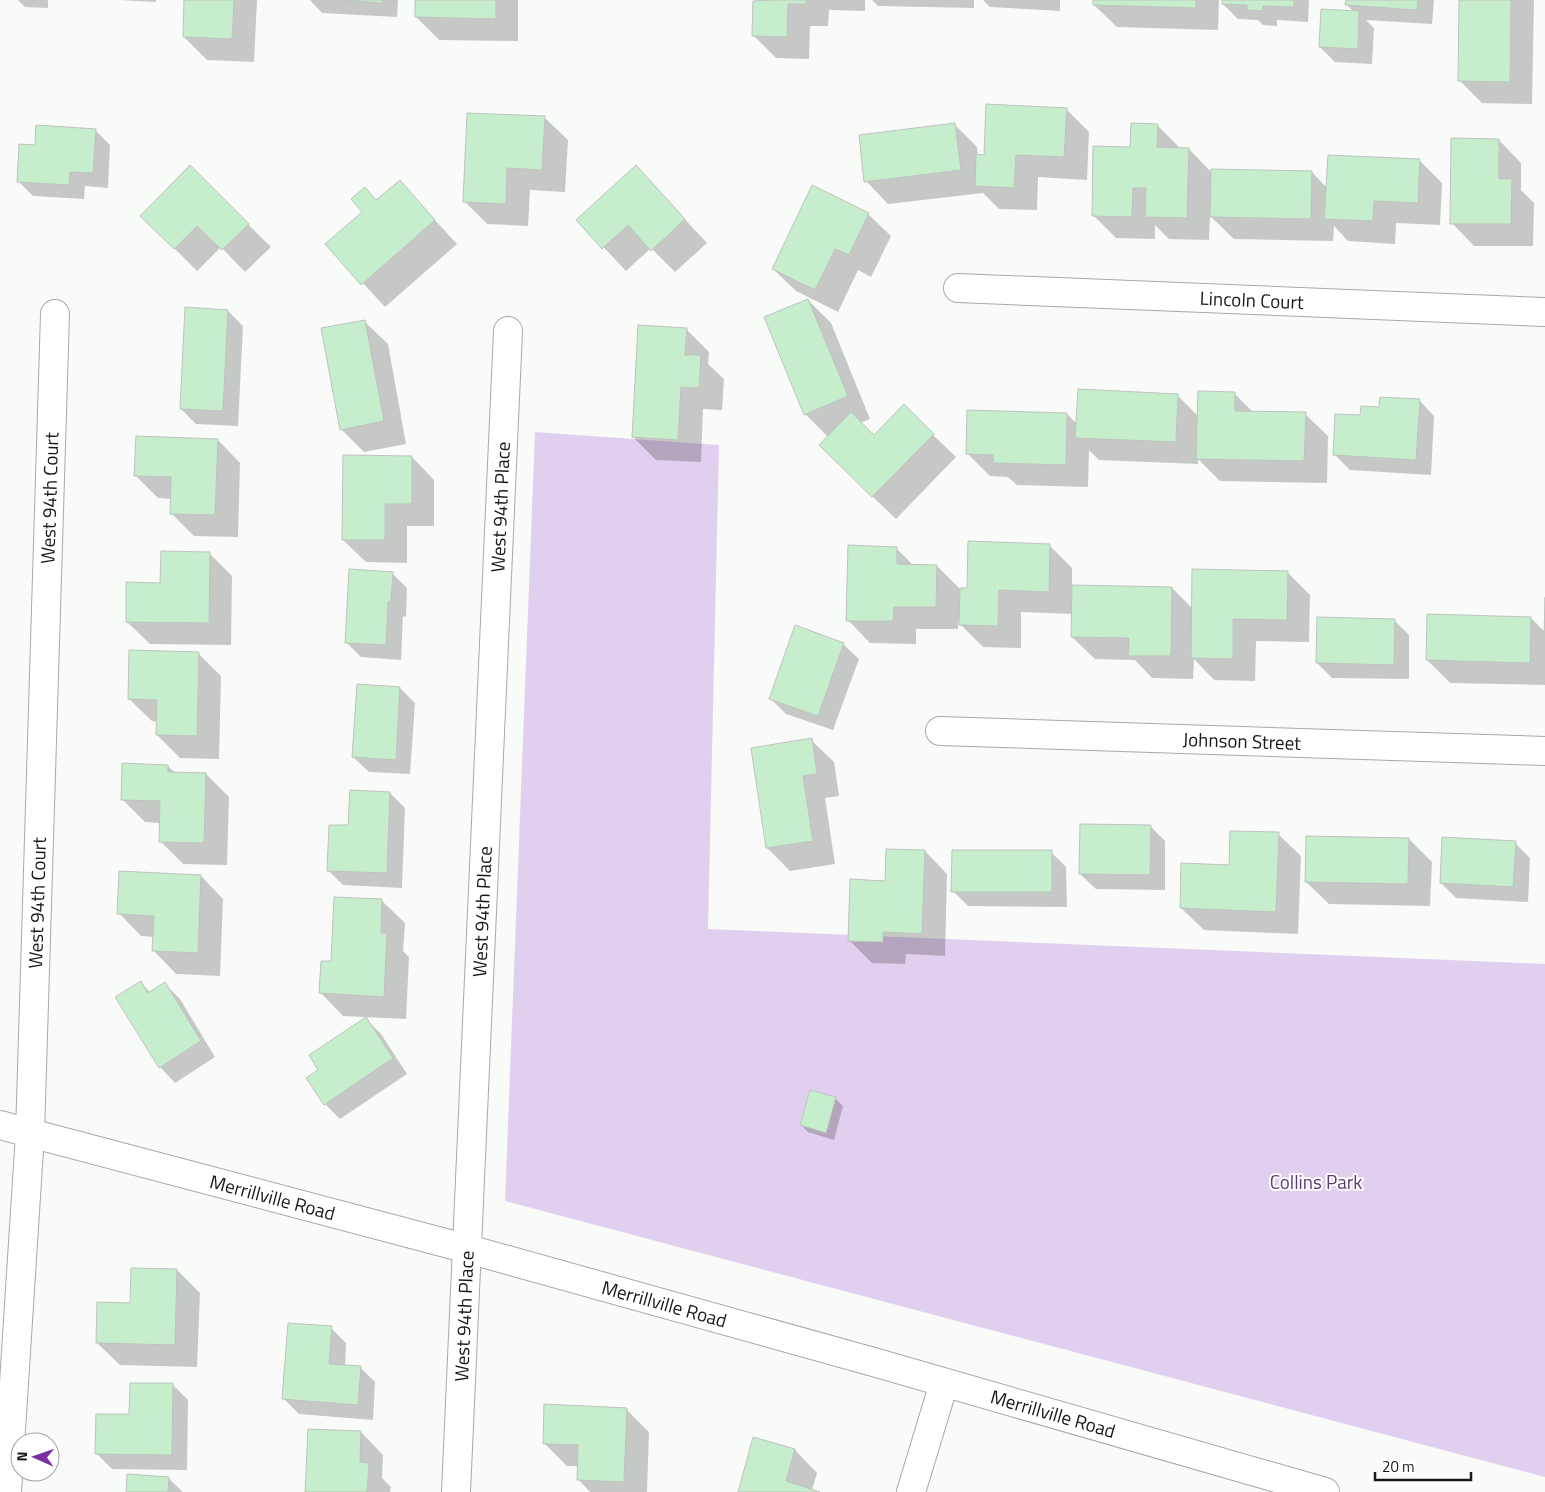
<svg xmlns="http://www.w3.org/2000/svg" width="1545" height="1492" font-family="'Titillium Web',sans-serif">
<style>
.green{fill:#e1cfef}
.shadow{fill:#0003}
.building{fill:#c6eecd;stroke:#bfc2c0}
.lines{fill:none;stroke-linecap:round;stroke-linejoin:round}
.minor-casing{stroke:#a7a9a7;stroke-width:30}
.minor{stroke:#fff;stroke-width:28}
.labels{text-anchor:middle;stroke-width:4;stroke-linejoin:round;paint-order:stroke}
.street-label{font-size:19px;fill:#181918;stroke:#fff}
.park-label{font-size:19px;fill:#5c3c70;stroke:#fff}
</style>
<rect width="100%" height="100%" fill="#f8fbf8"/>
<path class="green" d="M 535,432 L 719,445 L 708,929 L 1545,964 L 1545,1477 L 505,1201 Z"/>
<path class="shadow" d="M 18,0 L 48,0 L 48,8 L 25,7 Z
M 120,0 L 156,0 L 156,2 Z
M 186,0 L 257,0 L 254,62 L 207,60 L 184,37 Z
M 310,0 L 398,0 L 397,17 L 322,13 Z
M 416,0 L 518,0 L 518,41 L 439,40 L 416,17 Z
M 774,0 L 865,0 L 865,11 L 829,10 L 828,26 L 810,26 L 809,59 L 776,58 L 753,35 Z
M 872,0 L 974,0 L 974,8 L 878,6 Z
M 983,0 L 1060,0 L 1060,11 L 990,7 Z
M 1094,0 L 1219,0 L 1218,30 L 1117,27 L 1094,5 Z
M 1223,0 L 1309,0 L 1308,22 L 1277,20 L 1277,26 L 1263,25 L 1258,20 L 1238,19 L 1223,4 Z
M 1347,0 L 1434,0 L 1432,24 L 1366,20 L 1374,28 L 1372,64 L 1335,62 L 1320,47 L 1354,12 L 1347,5 Z
M 1460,0 L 1534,0 L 1532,104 L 1482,103 L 1459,80 Z
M 1066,109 L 1089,132 L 1087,180 L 1038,177 L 1037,210 L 999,209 L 983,193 L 888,204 L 866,181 L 954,124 L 977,147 L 978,156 L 985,156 Z
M 545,118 L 568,140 L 565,192 L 530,190 L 528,226 L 487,224 L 464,201 Z
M 1157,125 L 1180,148 L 1189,149 L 1212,173 L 1312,172 L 1327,188 L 1419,160 L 1442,183 L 1440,225 L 1396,223 L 1395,244 L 1348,241 L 1334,226 L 1333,241 L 1234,239 L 1210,216 L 1209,240 L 1169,239 L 1155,225 L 1155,239 L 1116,238 L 1093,215 L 1131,148 Z
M 95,130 L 110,145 L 108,188 L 85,186 L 84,199 L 33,196 L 18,181 L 36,146 Z
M 1499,140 L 1521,163 L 1521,190 L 1534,203 L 1533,246 L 1474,246 L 1452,223 Z
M 190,167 L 271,247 L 245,272 L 221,247 L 197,271 L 142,216 Z
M 636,167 L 707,243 L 675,272 L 651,248 L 626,271 L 578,220 Z
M 400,182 L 457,244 L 385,307 L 327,244 Z
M 868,214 L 891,236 L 871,277 L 858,270 L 838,312 L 796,291 L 773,269 Z
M 808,300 L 831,323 L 870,419 L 860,423 L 874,437 L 933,435 L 956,457 L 896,519 L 843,468 L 828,437 L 805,414 Z
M 228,311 L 243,326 L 238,426 L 196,424 L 181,409 Z
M 365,322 L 388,344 L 406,444 L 364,452 L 341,429 Z
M 686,329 L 709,352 L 708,364 L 724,379 L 722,410 L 703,409 L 701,462 L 656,460 L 633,437 Z
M 1235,394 L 1254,413 L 1305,414 L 1328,436 L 1327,483 L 1220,481 L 1198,459 L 1198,464 L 1099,460 L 1089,450 L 1088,487 L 1017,485 L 1008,477 L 990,476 L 967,453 L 1067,414 L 1077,424 L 1177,395 L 1198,416 Z
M 1419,400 L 1434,416 L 1431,475 L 1350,470 L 1335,455 L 1361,416 Z
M 218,440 L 240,463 L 238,537 L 194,536 L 171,513 L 171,499 L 158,498 L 136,476 Z
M 412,457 L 434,480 L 434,526 L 407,526 L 407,563 L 366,562 L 343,540 Z
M 1049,545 L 1072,568 L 1072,586 L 1172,588 L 1193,609 L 1287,572 L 1310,595 L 1309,642 L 1256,641 L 1255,681 L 1214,680 L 1194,659 L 1193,679 L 1152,678 L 1135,660 L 1095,659 L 1072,637 L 1073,614 L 1021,612 L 1021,648 L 983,647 L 958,622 L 958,629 L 916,629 L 916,644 L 870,643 L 848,620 L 896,548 L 914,566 L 937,566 L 960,589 L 969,589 Z
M 209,553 L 232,576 L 231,645 L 150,644 L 127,622 L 162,584 Z
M 392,573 L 407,588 L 406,617 L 403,616 L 401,660 L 361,657 L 346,642 Z
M 1531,618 L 1545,632 L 1545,685 L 1450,683 L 1427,660 Z
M 1394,620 L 1409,635 L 1409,679 L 1332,678 L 1317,663 Z
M 843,644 L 859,659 L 833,730 L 786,714 L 771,699 Z
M 198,653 L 221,676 L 219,759 L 180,758 L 157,735 L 158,722 L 152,721 L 129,699 Z
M 400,688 L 415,703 L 410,774 L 369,772 L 353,757 Z
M 811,740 L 834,762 L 839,796 L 825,798 L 835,864 L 790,871 L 767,848 Z
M 168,766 L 175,773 L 206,774 L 229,797 L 227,865 L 183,864 L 160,841 L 160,823 L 145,822 L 123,800 Z
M 390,793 L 405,808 L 402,888 L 343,885 L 328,870 L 349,827 Z
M 1150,826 L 1165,841 L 1165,890 L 1096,889 L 1080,874 Z
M 1278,834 L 1301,856 L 1298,934 L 1204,930 L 1181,908 L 1230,866 Z
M 1409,839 L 1432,862 L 1430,906 L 1329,904 L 1306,882 Z
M 1515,843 L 1530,858 L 1528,902 L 1456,898 L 1441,883 Z
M 925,851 L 947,874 L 945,956 L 906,954 L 905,964 L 872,963 L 849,940 L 886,882 Z
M 1051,852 L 1066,867 L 1067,907 L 968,906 L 953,891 Z
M 201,876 L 223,899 L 220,976 L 176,974 L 154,951 L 154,937 L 141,936 L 119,913 Z
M 382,901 L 405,923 L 403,951 L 409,957 L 406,1019 L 343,1016 L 321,993 L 332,963 Z
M 140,982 L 151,993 L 165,984 L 180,999 L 215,1057 L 175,1083 L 160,1067 Z
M 366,1019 L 381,1034 L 407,1074 L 340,1119 L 325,1104 L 320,1071 Z
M 811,1091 L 836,1099 L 843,1106 L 834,1140 L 808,1132 L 801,1125 Z
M 177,1270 L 200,1293 L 197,1367 L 120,1365 L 97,1343 L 132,1304 Z
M 331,1328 L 346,1343 L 345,1366 L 360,1367 L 375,1382 L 373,1420 L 299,1414 L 284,1399 Z
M 173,1385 L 188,1400 L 187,1470 L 112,1469 L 97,1454 L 130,1415 Z
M 626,1409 L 649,1432 L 647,1492 L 590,1492 L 578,1479 L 578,1466 L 567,1466 L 544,1443 Z
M 361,1432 L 383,1455 L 382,1478 L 391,1487 L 390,1492 L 307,1492 Z
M 795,1450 L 817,1473 L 812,1490 L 818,1492 L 739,1492 Z
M 168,1478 L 183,1492 L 127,1492 Z"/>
<path class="building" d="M 184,0 L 234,0 L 232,39 L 183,37 Z
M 339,0 L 382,0 L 382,3 Z
M 415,0 L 496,0 L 496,19 L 415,17 Z
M 773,0 L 806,0 L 806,4 L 788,4 L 787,37 L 752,36 L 753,1 Z
M 1093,0 L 1196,0 L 1196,8 L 1093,5 Z
M 1222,0 L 1294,0 L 1294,7 L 1263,6 L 1263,11 L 1247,10 L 1247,5 L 1222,4 Z
M 1346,0 L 1418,0 L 1417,10 L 1345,5 Z
M 1459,0 L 1511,0 L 1510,82 L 1458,81 Z
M 1321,9 L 1359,11 L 1358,49 L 1319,47 Z
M 986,104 L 1067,108 L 1064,157 L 1016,155 L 1014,188 L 975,186 L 976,154 L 984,155 Z
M 467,113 L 545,116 L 542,170 L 507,168 L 506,204 L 463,202 Z
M 955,123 L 961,170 L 864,182 L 859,135 Z
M 1131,123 L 1158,124 L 1157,147 L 1189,148 L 1187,218 L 1145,217 L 1146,188 L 1133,188 L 1132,217 L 1092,216 L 1093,146 L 1130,147 Z
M 36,125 L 96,129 L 93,173 L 70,172 L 69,185 L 17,182 L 19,144 L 35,145 Z
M 1451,138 L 1499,139 L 1499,179 L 1512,179 L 1511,224 L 1450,224 Z
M 1328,155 L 1420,159 L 1418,203 L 1374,201 L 1373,221 L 1324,219 Z
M 190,165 L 249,224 L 222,250 L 197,226 L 174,249 L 140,216 Z
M 636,165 L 685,219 L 651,251 L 628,225 L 602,249 L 576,220 Z
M 1211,169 L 1312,171 L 1311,219 L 1210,217 Z
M 400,180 L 435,220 L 361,285 L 325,244 L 362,212 L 351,199 L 365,187 L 376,200 Z
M 812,185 L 869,213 L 849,255 L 835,249 L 815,290 L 772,269 Z
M 808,299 L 848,396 L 804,415 L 764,317 Z
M 185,307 L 228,310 L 223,411 L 180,409 Z
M 365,320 L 384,421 L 340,430 L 321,328 Z
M 638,325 L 687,328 L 685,355 L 701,355 L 699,388 L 681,387 L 678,440 L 632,437 Z
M 1078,389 L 1178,394 L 1176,442 L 1075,438 Z
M 1198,391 L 1235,392 L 1235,411 L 1306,412 L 1304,461 L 1196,459 Z
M 1380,397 L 1420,399 L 1416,460 L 1333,455 L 1335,414 L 1360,415 L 1361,406 L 1379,407 Z
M 904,404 L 934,434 L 872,497 L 819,445 L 851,412 L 874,435 Z
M 967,410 L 1067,413 L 1066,465 L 993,463 L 993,455 L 966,454 Z
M 136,436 L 218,439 L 215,515 L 170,514 L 171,477 L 134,476 Z
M 343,455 L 412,456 L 412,504 L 385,504 L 385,540 L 342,540 Z
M 968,541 L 1050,544 L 1049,592 L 999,590 L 998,626 L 959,625 L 960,588 L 967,588 Z
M 848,545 L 897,547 L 897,564 L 937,565 L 936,607 L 894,607 L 893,621 L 846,621 Z
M 161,551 L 210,552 L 209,623 L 126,622 L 126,582 L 160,583 Z
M 349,569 L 393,572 L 391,602 L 388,602 L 386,645 L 345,643 Z
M 1192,569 L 1288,571 L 1287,620 L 1233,619 L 1233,659 L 1191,658 Z
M 1072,585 L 1172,587 L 1171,656 L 1128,656 L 1129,638 L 1071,637 Z
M 1545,597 L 1545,640 L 1544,640 Z
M 1427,614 L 1531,617 L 1530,663 L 1426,660 Z
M 1317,617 L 1395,619 L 1394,665 L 1316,663 Z
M 795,625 L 844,643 L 818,716 L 769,699 Z
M 129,650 L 199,652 L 197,736 L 156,735 L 157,700 L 128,699 Z
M 357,684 L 400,687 L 396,760 L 352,757 Z
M 812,738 L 817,774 L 803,776 L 813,841 L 766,848 L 751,748 Z
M 122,763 L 168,765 L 168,772 L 206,773 L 204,843 L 159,842 L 160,801 L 121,800 Z
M 350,790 L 390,792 L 387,873 L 327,871 L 329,825 L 348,825 Z
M 1080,824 L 1151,825 L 1150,875 L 1079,874 Z
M 1230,831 L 1279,832 L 1276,912 L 1180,908 L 1181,863 L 1229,865 Z
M 1306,836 L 1409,838 L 1408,884 L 1305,882 Z
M 1442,837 L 1516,841 L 1513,887 L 1440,883 Z
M 886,849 L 925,850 L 922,934 L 883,932 L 883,942 L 848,941 L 850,879 L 885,881 Z
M 952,850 L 1052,850 L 1052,892 L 951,892 Z
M 119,871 L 201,875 L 198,953 L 152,951 L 154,916 L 117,914 Z
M 334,897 L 382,899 L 381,933 L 387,933 L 384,997 L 319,993 L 321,961 L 331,961 Z
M 141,981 L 148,993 L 165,982 L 201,1041 L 159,1068 L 115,997 Z
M 366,1017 L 393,1058 L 324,1105 L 306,1078 L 318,1070 L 309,1055 Z
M 810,1090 L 836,1097 L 826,1133 L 800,1125 Z
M 131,1268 L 177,1269 L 175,1345 L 96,1343 L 97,1302 L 130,1303 Z
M 288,1323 L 332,1326 L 329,1364 L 361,1366 L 358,1405 L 282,1399 Z
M 130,1383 L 173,1383 L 172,1455 L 95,1454 L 96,1414 L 129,1414 Z
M 544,1404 L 627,1408 L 624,1482 L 577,1480 L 578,1445 L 543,1444 Z
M 308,1429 L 361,1431 L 360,1462 L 369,1463 L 367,1492 L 305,1492 Z
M 753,1437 L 795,1449 L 786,1481 L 820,1492 L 738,1492 Z
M 127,1474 L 169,1477 L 168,1492 L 126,1492 Z"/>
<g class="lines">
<g class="minor-casing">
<g id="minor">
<path id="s1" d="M 958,288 L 1545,312"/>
<path id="s2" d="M 940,731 L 1545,751"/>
<path id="s3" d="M 0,1125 L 468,1249 L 877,1363 L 1325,1492"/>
<path id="s4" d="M 7,1492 L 30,1134 L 55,314"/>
<path id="s5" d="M 456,1492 L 508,331"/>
<path d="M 911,1492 L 944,1383"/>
</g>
</g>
<use href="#minor" class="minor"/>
</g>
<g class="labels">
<g class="street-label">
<text dy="7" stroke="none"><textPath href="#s1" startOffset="294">Lincoln Court</textPath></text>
<text dy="7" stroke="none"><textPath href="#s4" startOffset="995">West 94th Court</textPath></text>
<text dy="7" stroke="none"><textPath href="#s5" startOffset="986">West 94th Place</textPath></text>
<text dy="7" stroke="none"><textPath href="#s2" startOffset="302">Johnson Street</textPath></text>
<text dy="7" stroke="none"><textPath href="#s4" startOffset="590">West 94th Court</textPath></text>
<text dy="7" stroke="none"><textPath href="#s5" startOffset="581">West 94th Place</textPath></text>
<text dy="7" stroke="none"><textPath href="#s3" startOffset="282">Merrillville Road</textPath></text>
<text dy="7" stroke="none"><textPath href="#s3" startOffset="688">Merrillville Road</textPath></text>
<text dy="7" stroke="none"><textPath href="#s5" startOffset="176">West 94th Place</textPath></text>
<text dy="7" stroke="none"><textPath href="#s3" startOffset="1092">Merrillville Road</textPath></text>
</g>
<g class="park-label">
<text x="1316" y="1189">Collins Park</text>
</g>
</g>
<g transform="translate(35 1457) rotate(272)"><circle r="24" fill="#ffffff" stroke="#a3a3a3"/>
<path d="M0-4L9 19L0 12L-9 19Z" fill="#7a30a2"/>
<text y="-8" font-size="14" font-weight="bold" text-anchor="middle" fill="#181918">N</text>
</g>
<path d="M1375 1472v8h96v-8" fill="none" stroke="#181918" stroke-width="2.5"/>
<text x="1382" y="1472" font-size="15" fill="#181918" stroke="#ffffff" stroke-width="4" paint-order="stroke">20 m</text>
</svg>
